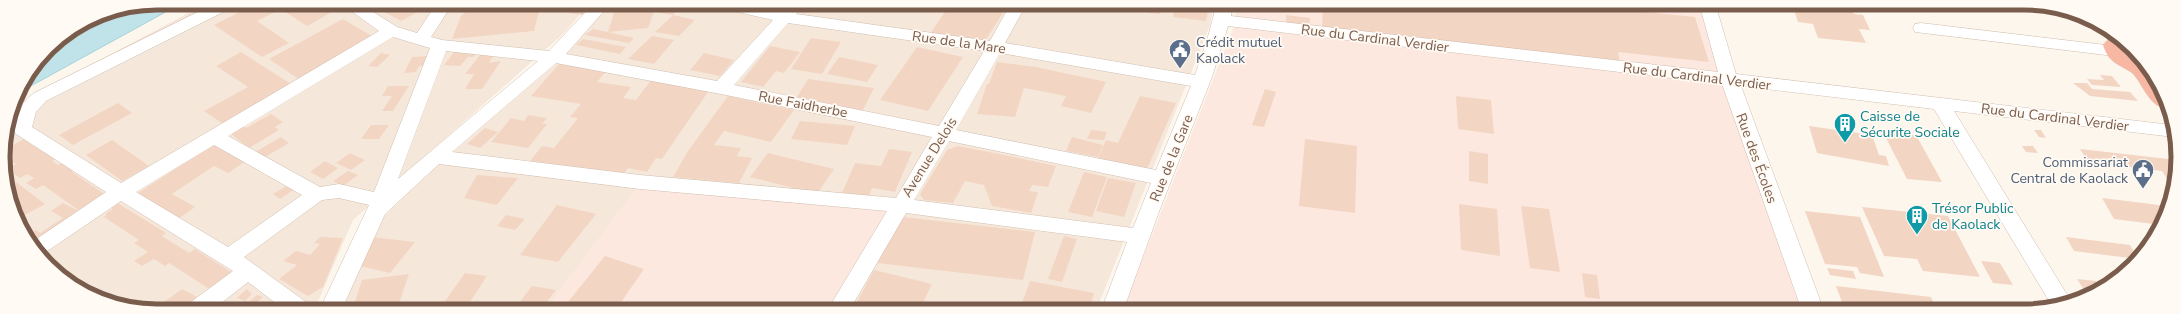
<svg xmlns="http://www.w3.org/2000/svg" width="2181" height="314" font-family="'Nunito Sans',sans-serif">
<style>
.residential{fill:#f5e8da}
.commercial{fill:#fde8e0}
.water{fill:#bfe3e8;stroke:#a5d3da}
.building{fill:#f3d5c3}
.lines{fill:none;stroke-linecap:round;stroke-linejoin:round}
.minor-casing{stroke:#d1beb0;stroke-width:1}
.highway-casing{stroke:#dad1cd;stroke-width:1}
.minor{fill:#fff;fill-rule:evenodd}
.highway{fill:#f7b7a3;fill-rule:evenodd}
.labels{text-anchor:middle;stroke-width:3.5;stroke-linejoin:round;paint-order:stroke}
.street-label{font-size:14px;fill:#7a5c4d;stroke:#fffaf3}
.service-label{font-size:14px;fill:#4e5e75;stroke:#fffaf3;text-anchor:start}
.culture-label{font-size:14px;fill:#0d838f;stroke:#fffaf3;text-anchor:start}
.rim{fill:none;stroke:#7a5c4d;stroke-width:5}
</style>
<rect width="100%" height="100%" fill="#fdf6ec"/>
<path class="residential" d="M 207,3 L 590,3 L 562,35 L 353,220 L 314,311 L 147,311 L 89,295 L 41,259 L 11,207 L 3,147 L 13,106 Z
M 610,3 L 1214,3 L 1210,25 L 1096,311 L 341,311 L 378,223 L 419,180 Z"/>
<path class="commercial" d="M 1237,3 L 1701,3 L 1806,311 L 1122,311 L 1233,29 Z
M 637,187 L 891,208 L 831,311 L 544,311 Z"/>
<path class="water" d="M 157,3 L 182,3 L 18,93 L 48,48 L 98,15 Z"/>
<path class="building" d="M 257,3 L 317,3 L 332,12 L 307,26 L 281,9 L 257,21 L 289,43 L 262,57 L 214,25 Z
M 386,3 L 434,3 L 401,21 L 377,8 Z
M 474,3 L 506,3 L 496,12 L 540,8 L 534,31 L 452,39 L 461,16 Z
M 577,3 L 594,3 L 583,15 L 568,13 Z
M 617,3 L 657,3 L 648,28 L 608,32 L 634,38 L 629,43 L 585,35 L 593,29 L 608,32 Z
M 661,3 L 702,3 L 696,11 L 677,9 L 673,15 L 654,12 Z
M 951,3 L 1009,3 L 982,46 L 929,35 Z
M 1150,3 L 1162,4 L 1160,14 L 1148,13 Z
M 1176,3 L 1210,3 L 1206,21 L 1173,17 Z
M 1287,3 L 1317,3 L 1317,8 Z
M 1323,3 L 1557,3 L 1695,17 L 1709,62 L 1618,52 L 1620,62 L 1322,29 Z
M 1807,3 L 1849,4 L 1854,14 L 1863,15 L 1870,30 L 1859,29 L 1866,43 L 1818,38 L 1813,24 L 1798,22 L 1793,7 L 1809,9 Z
M 2005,3 L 2034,3 L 2057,9 L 2059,13 Z
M 673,15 L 695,20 L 679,36 L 655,32 Z
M 1286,15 L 1310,18 L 1309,26 L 1286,24 Z
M 343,19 L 375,38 L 300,80 L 269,59 Z
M 652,36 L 674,40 L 654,64 L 628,59 Z
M 811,38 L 841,42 L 822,74 L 791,69 Z
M 583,39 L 626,47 L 620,54 L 576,45 Z
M 770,46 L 800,52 L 784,73 L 776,71 L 763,87 L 741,82 Z
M 917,47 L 963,57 L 928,111 L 880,100 Z
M 455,51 L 477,53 L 473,57 L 468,57 L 460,66 L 444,65 Z
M 241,52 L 294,86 L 225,125 L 204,111 L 248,87 L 216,66 Z
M 381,53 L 390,55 L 377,67 L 368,66 Z
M 704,53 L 734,60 L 720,76 L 690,70 Z
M 481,54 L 494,54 L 489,63 L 501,61 L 482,89 L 465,89 L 474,74 L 465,74 Z
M 428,56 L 423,66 L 419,66 L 416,72 L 404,73 L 412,57 Z
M 839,57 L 878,65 L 867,82 L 827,74 Z
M 997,62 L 1036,67 L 1106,82 L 1091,113 L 1061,106 L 1066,96 L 1024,88 L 1015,117 L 977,114 L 987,84 L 989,84 Z
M 560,63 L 607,70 L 597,82 L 631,87 L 623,98 L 636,100 L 651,80 L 710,89 L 662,159 L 656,158 L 647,172 L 628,168 L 622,176 L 530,161 L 542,146 L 554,148 L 578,118 L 570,117 L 581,104 L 531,96 Z
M 2100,75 L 2112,76 L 2121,87 L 2092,85 L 2087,79 L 2104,80 Z
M 808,79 L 874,88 L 862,112 L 794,102 Z
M 2073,83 L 2087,83 L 2092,89 L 2130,92 L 2138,101 L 2090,96 Z
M 388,86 L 409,86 L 393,111 L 382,111 L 392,96 L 382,96 Z
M 1265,89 L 1276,92 L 1264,127 L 1252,125 Z
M 728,96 L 794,110 L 771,142 L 724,131 L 714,145 L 741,148 L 737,156 L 752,158 L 739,183 L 673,177 L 688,151 Z
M 1140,96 L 1176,103 L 1147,169 L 1098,158 L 1106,140 L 1118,143 Z
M 1456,96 L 1491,100 L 1494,134 L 1458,129 Z
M 118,103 L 132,113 L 73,145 L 59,135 Z
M 271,114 L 283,122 L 275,127 L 279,130 L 249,148 L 230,133 L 243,126 L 246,128 Z
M 528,115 L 547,118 L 542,124 L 547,124 L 528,148 L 491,142 L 511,118 L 524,121 Z
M 800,121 L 855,126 L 847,145 L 791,139 Z
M 371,125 L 389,125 L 379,139 L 361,139 Z
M 1809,126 L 1872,135 L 1879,155 L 1886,156 L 1889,166 L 1817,153 Z
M 485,128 L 498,132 L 480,148 L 467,144 Z
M 1091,130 L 1107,132 L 1104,140 L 1087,139 Z
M 2034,130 L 2041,130 L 2046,138 L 2039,137 Z
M 1883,132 L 1916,135 L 1942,182 L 1907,179 Z
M 29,136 L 59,157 L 52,161 L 58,165 L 62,163 L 74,171 L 72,172 L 109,197 L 89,216 L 37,250 L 28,235 L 36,230 L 40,233 L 63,218 L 51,211 L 63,203 L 81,212 L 43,185 L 36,189 L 26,183 L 34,178 L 27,174 L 20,178 L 13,173 L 7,176 L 6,169 L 16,164 L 5,156 L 4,150 Z
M 281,137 L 289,143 L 265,157 L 257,151 Z
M 1072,137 L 1103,145 L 1098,157 L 1066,151 Z
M 1305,139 L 1357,146 L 1355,213 L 1299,206 Z
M 112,140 L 149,166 L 122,181 L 86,155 Z
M 213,144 L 246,161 L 228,173 L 214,166 L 172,194 L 195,207 L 178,219 L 135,195 Z
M 958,146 L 999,154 L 1056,166 L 1048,187 L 1032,185 L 1029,191 L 1038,192 L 1031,213 L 992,206 L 984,185 L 965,181 L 953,203 L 924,200 L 920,194 L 947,150 Z
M 2022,146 L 2033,146 L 2038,153 L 2026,152 Z
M 889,149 L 912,152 L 895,192 L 872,188 L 869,196 L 842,193 L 855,163 L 881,166 Z
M 2080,149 L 2177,160 L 2178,167 L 2172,187 L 2162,171 L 2088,162 Z
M 1469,151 L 1488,154 L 1488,184 L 1469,181 Z
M 350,153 L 365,160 L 351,170 L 336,163 Z
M 768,153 L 834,169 L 817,194 L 750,177 Z
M 325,161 L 338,168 L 323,179 L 310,172 Z
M 348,171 L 358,175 L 343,186 L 333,181 Z
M 1084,172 L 1107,177 L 1092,217 L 1068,212 Z
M 477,175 L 518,178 L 497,205 L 464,198 Z
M 1108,178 L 1136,183 L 1124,217 L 1096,211 Z
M 12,179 L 45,204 L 25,215 L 14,207 L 12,208 L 8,181 Z
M 288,185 L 295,189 L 280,199 L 273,194 Z
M 2102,198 L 2167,206 L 2162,225 L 2114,219 Z
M 116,202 L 166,233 L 162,236 L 189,253 L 195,249 L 234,274 L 211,290 L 169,263 L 165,266 L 154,259 L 142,266 L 134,261 L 148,252 L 134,243 L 139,240 L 104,217 L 107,215 L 105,214 L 113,209 L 109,206 Z
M 1459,204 L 1497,209 L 1500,256 L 1461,250 Z
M 557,205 L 596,214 L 558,262 L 520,255 Z
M 1521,206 L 1549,209 L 1560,272 L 1530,268 Z
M 1862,207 L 1948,216 L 1980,277 L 1923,271 L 1917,259 L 1884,256 Z
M 1805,211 L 1860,217 L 1884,277 L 1860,273 L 1857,267 L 1825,264 Z
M 506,215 L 525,219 L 515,230 L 497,226 Z
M 894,216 L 1035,232 L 1023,280 L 877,263 Z
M 1064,236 L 1077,239 L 1062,282 L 1048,279 Z
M 320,237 L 343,238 L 323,287 L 308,296 L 279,279 L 297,265 L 283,261 L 296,251 L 310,255 L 320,244 L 314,243 Z
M 372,237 L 415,242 L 390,273 L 360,266 Z
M 2066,237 L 2130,245 L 2138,259 L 2074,251 Z
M 605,256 L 644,269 L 615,311 L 577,311 L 563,308 Z
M 1981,261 L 2000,263 L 2013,285 L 1993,283 Z
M 1827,268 L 1853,271 L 1856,279 L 1830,275 Z
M 874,270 L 932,284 L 919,311 L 852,311 Z
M 465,273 L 487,276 L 464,311 L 438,311 Z
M 1582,273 L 1597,275 L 1600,299 L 1585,297 Z
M 409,274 L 398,306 L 352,311 L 362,280 Z
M 2077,279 L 2096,281 L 2101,289 L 2088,296 Z
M 1030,281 L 1094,293 L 1089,311 L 1019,311 Z
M 532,286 L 556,290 L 540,311 L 513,311 Z
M 1836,286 L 1931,297 L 1937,311 L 1845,310 Z
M 182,289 L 197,297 L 183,308 L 177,304 L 169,311 L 144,310 L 151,304 L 157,307 Z
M 247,289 L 252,294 L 245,301 L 237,298 Z
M 257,295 L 263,297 L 248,310 L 238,307 L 245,301 L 249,302 Z"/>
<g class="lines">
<g class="minor-casing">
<path id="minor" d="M 216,3 L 237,3 L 235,6 L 46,101 L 36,112 L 32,127 L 121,183 L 379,31 L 340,3 L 359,3 L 397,27 L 417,33 L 437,3 L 453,3 L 431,37 L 442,40 L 549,51 L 594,3 L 611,3 L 566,54 L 717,81 L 773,20 L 711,6 L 709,3 L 741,3 L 781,11 L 788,3 L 805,3 L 796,14 L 990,41 L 1011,3 L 1027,3 L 1005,43 L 1195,75 L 1207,40 L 1217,3 L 1233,3 L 1231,16 L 1718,72 L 1701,10 L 1676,6 L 1674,3 L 1715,3 L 1736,74 L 2172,125 L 2174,137 L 1954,111 L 2071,301 L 2052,306 L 1934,109 L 1741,86 L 1824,311 L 1802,311 L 1722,84 L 1228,26 L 1212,77 L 1160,209 L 1123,311 L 1101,311 L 1127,242 L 906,213 L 849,311 L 827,311 L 887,211 L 640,189 L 439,164 L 385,214 L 341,311 L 319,311 L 369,205 L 339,198 L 322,200 L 244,257 L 310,305 L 313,311 L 286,311 L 248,282 L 211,311 L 184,311 L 187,305 L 233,271 L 121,201 L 40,256 L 32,242 L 106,192 L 16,134 C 7,120 23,102 34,93 ZM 788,23 L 984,51 L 939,126 L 734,85 ZM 393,37 L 430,48 L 374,192 L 339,184 L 320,187 L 228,136 ZM 446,51 L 538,61 L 398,179 ZM 1000,53 L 1191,86 L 1156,170 L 956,130 ZM 556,63 L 721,94 L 932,137 L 896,198 L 640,175 L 452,152 ZM 949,141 L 1151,183 L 1133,228 L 914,200 ZM 214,145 L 302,195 L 228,247 L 136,192 Z
M 1921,23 L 2114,46 L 2120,47 L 2123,51 L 2120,55 L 2114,56 L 1915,32 L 1913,28 L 1915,24 Z"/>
</g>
<g class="highway-casing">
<path id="highway" d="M 2113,35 L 2126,45 L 2123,47 C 2127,57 2138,56 2144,64 C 2155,75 2162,93 2169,107 C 2150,112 2142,80 2131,72 C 2117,63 2109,63 2103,45 Z"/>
</g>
<use href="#minor" class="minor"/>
<use href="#highway" class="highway"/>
</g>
<defs>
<g id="civic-pin" transform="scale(1.15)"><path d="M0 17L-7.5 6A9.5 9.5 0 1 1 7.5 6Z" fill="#5c6f8a" stroke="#fffaf3"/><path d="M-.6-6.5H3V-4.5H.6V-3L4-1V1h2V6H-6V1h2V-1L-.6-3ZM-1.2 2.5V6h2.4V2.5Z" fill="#fff"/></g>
<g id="building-pin" transform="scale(1.15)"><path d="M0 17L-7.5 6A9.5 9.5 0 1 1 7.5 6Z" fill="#0f9aa8" stroke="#fffaf3"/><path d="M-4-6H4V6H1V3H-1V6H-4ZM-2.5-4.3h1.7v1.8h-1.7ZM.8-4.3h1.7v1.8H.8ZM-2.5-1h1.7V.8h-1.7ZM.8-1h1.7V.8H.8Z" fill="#fff"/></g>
</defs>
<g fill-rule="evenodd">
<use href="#civic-pin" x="1180" y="50"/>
<use href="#building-pin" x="1845" y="124"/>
<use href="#civic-pin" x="2143" y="170"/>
<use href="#building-pin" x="1917" y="216"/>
</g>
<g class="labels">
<g class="street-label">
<text transform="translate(1375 38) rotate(7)" y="5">Rue du Cardinal Verdier</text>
<text transform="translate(959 42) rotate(8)" y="5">Rue de la Mare</text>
<text transform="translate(1697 76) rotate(7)" y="5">Rue du Cardinal Verdier</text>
<text transform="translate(803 104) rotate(11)" y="5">Rue Faidherbe</text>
<text transform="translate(2055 117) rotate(7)" y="5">Rue du Cardinal Verdier</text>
<text transform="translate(929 157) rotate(-58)" y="5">Avenue Delois</text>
<text transform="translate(1171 158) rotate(-68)" y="5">Rue de la Gare</text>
<text transform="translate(1757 158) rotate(70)" y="5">Rue des Écoles</text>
</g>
<g class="service-label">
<text x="1196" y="47">Crédit mutuel<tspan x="1196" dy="16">Kaolack</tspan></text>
<text x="2128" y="167" text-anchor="end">Commissariat<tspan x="2128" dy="16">Central de Kaolack</tspan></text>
</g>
<g class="culture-label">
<text x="1860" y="121">Caisse de<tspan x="1860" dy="16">Sécurite Sociale</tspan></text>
<text x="1932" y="213">Trésor Public<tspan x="1932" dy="16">de Kaolack</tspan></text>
</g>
</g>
<path d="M0 0H2181V314H0ZM157 10H2024A147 147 0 0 1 2171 157V157A147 147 0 0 1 2024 304H157A147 147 0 0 1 10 157V157A147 147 0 0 1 157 10Z" fill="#fffaf3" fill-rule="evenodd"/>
<path class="rim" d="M157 10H2024A147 147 0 0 1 2171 157V157A147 147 0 0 1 2024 304H157A147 147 0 0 1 10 157V157A147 147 0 0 1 157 10Z"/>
</svg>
